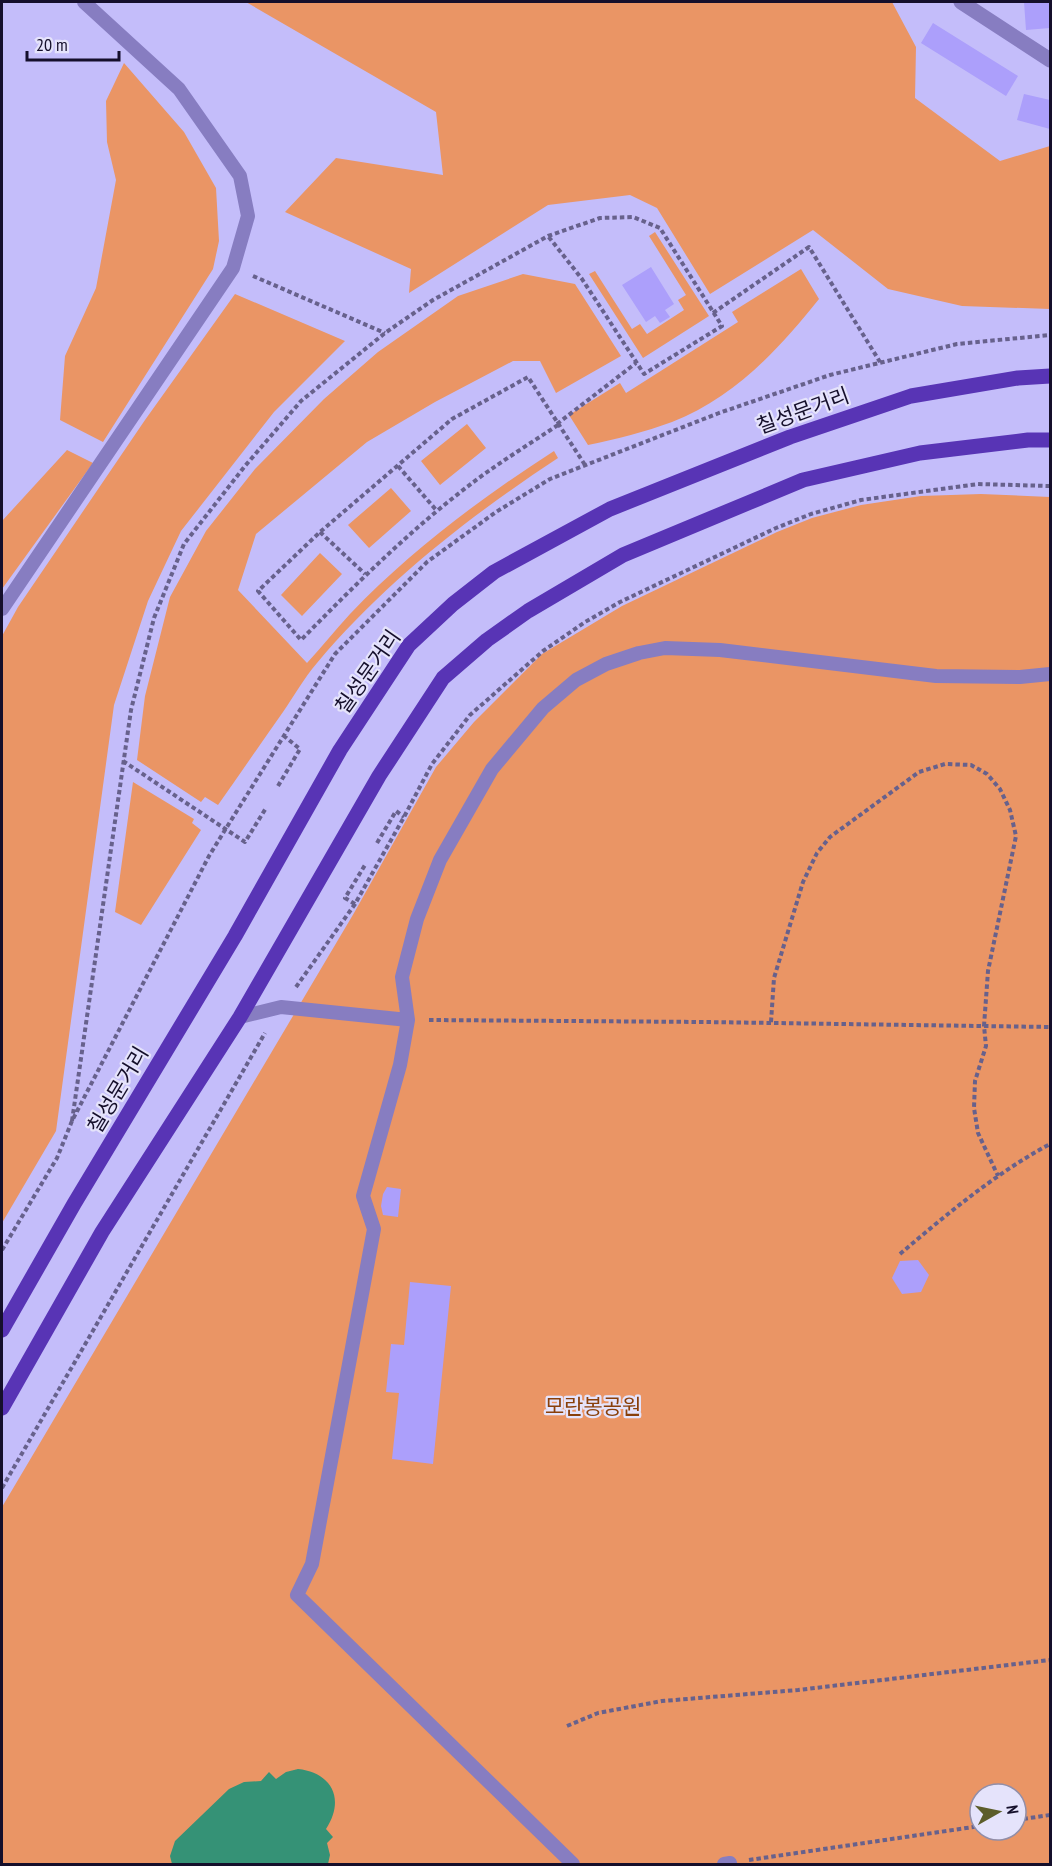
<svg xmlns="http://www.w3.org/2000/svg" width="1052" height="1866" font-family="'PT Sans Narrow','Noto Sans KR',sans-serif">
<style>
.green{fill:#ea9565;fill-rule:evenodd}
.water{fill:#359276}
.building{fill:#ac9ffb}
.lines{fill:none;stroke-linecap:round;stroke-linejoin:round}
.path{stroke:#67618c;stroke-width:4;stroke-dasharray:4.5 3;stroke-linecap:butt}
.lane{stroke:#877dc1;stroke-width:14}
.street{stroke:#877dc1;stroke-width:15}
.primary{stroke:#5834b5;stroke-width:15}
.labels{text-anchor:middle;stroke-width:4.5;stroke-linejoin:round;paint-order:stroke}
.street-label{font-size:21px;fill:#150f2b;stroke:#e5e3fb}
.park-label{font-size:21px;fill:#893f0a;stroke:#e5e3fb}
</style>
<rect width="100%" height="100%" fill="#c4bdfa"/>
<path class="green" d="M 246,2 L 892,2 L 916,47 L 915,98 L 1000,161 L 1050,146 L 1050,309 L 962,306 L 888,289 L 813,230 L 710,294 L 657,208 L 630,195 L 548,205 L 409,293 L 411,269 L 285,212 L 336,158 L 443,175 L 436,112 Z
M 124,63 L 184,132 L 216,188 L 219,241 L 213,269 L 103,442 L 60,420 L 65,356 L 96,288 L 116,180 L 107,142 L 106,101 Z
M 655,232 L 709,316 L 643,358 L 589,274 L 595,271 L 632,329 L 640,324 L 647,334 L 684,310 L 678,300 L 686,295 L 649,236 Z
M 801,269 L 819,299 C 779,349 734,398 672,422 C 645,432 617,439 588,445 L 569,415 L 620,383 L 626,393 L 738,322 L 732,312 Z
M 523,274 L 575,284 L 621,356 L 556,393 L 540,361 L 513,361 L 435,402 L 367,442 L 256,534 L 238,590 L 307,663 C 322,647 335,630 350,614 C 410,551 481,498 554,451 L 558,458 C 470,516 385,582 317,663 C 304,678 294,696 283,712 C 261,743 240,774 218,805 L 205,797 L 201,802 L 137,760 L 145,696 L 170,597 L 206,531 L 255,469 L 324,399 L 378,352 L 458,296 Z
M 235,294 L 345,341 L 274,412 L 181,531 L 148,601 L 114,705 L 56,1131 L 2,1223 L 2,636 L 18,607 L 145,420 Z
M 467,424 L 486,448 L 440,485 L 421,461 Z
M 67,450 L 93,463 L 2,589 L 2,521 Z
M 391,488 L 411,511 L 369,548 L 348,525 Z
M 981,494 L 1050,497 L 1050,1864 L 2,1864 L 2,1507 L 354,913 L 436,767 L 474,722 L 542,654 L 622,606 L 777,532 L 812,518 L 861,505 L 921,496 ZM 980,1794 L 1016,1794 L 1016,1830 L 980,1830 Z
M 320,553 L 342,574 L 302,616 L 281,595 Z
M 133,782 L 194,819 L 192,823 L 201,830 L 141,925 L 115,912 Z"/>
<path class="water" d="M 298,1769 C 333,1773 345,1800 326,1829 L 333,1837 L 327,1843 L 330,1855 L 328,1864 L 172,1864 L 170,1856 L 175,1841 L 229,1789 L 244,1782 L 261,1781 L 269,1772 L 276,1779 L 286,1772 Z"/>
<path class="building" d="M 1024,2 L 1050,2 L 1050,28 L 1026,30 Z
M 933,23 L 1018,76 L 1006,96 L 921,43 Z
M 1024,94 L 1050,100 L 1050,129 L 1017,120 Z
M 651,267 L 674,304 L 665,310 L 670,317 L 660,323 L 655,316 L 646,322 L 622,285 Z
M 387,1187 L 401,1189 L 398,1217 L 383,1215 L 381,1206 L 383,1194 Z
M 918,1260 L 929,1275 L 921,1292 L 902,1294 L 892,1278 L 900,1261 Z
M 410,1282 L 451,1286 L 433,1464 L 392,1459 L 399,1393 L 386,1392 L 391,1344 L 404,1345 Z"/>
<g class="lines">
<path class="path" d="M 253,276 L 385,333
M 713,313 L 809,247 L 880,362
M 557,424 L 636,363
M 558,425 C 528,445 495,465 467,487 C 407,533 354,586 301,640 L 258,591 L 320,532 L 452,419 L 528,377 L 585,465
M 398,466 L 437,511
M 320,532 L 365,574
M 123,761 L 245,842 L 266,808
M 278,786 L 300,749 L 284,736
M 377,843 L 396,811 L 404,817
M 355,904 L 345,898 L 365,865
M 296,987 L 355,904 L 404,817 L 432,764 L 470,715 L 543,651 L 585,622 L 620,602 L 776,528 L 811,514 L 861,500 L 978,484 L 1050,486
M 429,1020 L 704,1022 L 1050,1027
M 771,1022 L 774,978 L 793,915 L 803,882 L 817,853 L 830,837 L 919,772 L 945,764 L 971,765 L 987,774 L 1000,789 L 1010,810 L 1016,836 L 988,971 L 984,1026 L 986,1046 L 975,1081 L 974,1108 L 978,1133 L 998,1176
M 72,1121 L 131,710 L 154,618 L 184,544 L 245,466 L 301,401 L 385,333 L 433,300 L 548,236 L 600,218 L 633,217 L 660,228 L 722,326 L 644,374 L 582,279 L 548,236
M 2,1250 L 57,1158 L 72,1121 L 209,856 L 225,830 L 335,654 L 427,562 L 496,512 L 550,479 L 719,413 L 830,375 L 957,344 L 1050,335
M 900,1254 C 947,1214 996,1173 1050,1144
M 2,1488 L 265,1033
M 567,1726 L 598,1713 L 662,1701 L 798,1690 L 1050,1660
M 1016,1820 L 1050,1815
M 749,1860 L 980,1826"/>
<path class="lane" d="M 2,609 L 233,268 L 248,216 L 240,176 L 179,89 L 84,2
M 240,1017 L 281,1007 L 408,1020
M 573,1864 L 297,1595 L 312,1564 L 374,1229 L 363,1196 L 400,1065 L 408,1020 L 402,977 L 417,919 L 440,860 L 492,769 L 543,708 L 576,680 L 606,664 L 639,653 L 665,648 L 720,650 L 936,676 L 1020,677 L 1050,674
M 724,1864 L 730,1863"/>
<path class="street" d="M 961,2 L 1050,60"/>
<path class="primary" d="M 2,1330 L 74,1204 L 235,936 L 340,750 L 409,645 L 453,604 L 494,572 L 610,509 L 790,437 L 911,396 L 1018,378 L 1050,376
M 2,1408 L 102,1232 L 240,1017 L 379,776 L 443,678 L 487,640 L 528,611 L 623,555 L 803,480 L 920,453 L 1028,440 L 1050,440"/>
</g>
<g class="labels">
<g class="street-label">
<text transform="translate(803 411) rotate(-20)" y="7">칠성문거리</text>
<text transform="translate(368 672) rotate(-55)" y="7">칠성문거리</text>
<text transform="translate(118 1090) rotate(-59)" y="7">칠성문거리</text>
</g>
<g class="park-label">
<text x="593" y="1414">모란봉공원</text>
</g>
</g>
<rect width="1052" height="1866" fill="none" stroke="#150f2b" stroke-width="6"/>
<g transform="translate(998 1812) rotate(81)"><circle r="28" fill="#e5e3fb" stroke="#928ea8" stroke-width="1.5"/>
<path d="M0-4.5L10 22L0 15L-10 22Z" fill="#5c5d2a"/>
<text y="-9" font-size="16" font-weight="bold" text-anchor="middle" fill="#150f2b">N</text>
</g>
<path d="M27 51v9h92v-9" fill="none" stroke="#150f2b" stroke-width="3"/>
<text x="36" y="51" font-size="18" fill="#150f2b" stroke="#e5e3fb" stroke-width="4.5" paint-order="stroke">20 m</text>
</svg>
